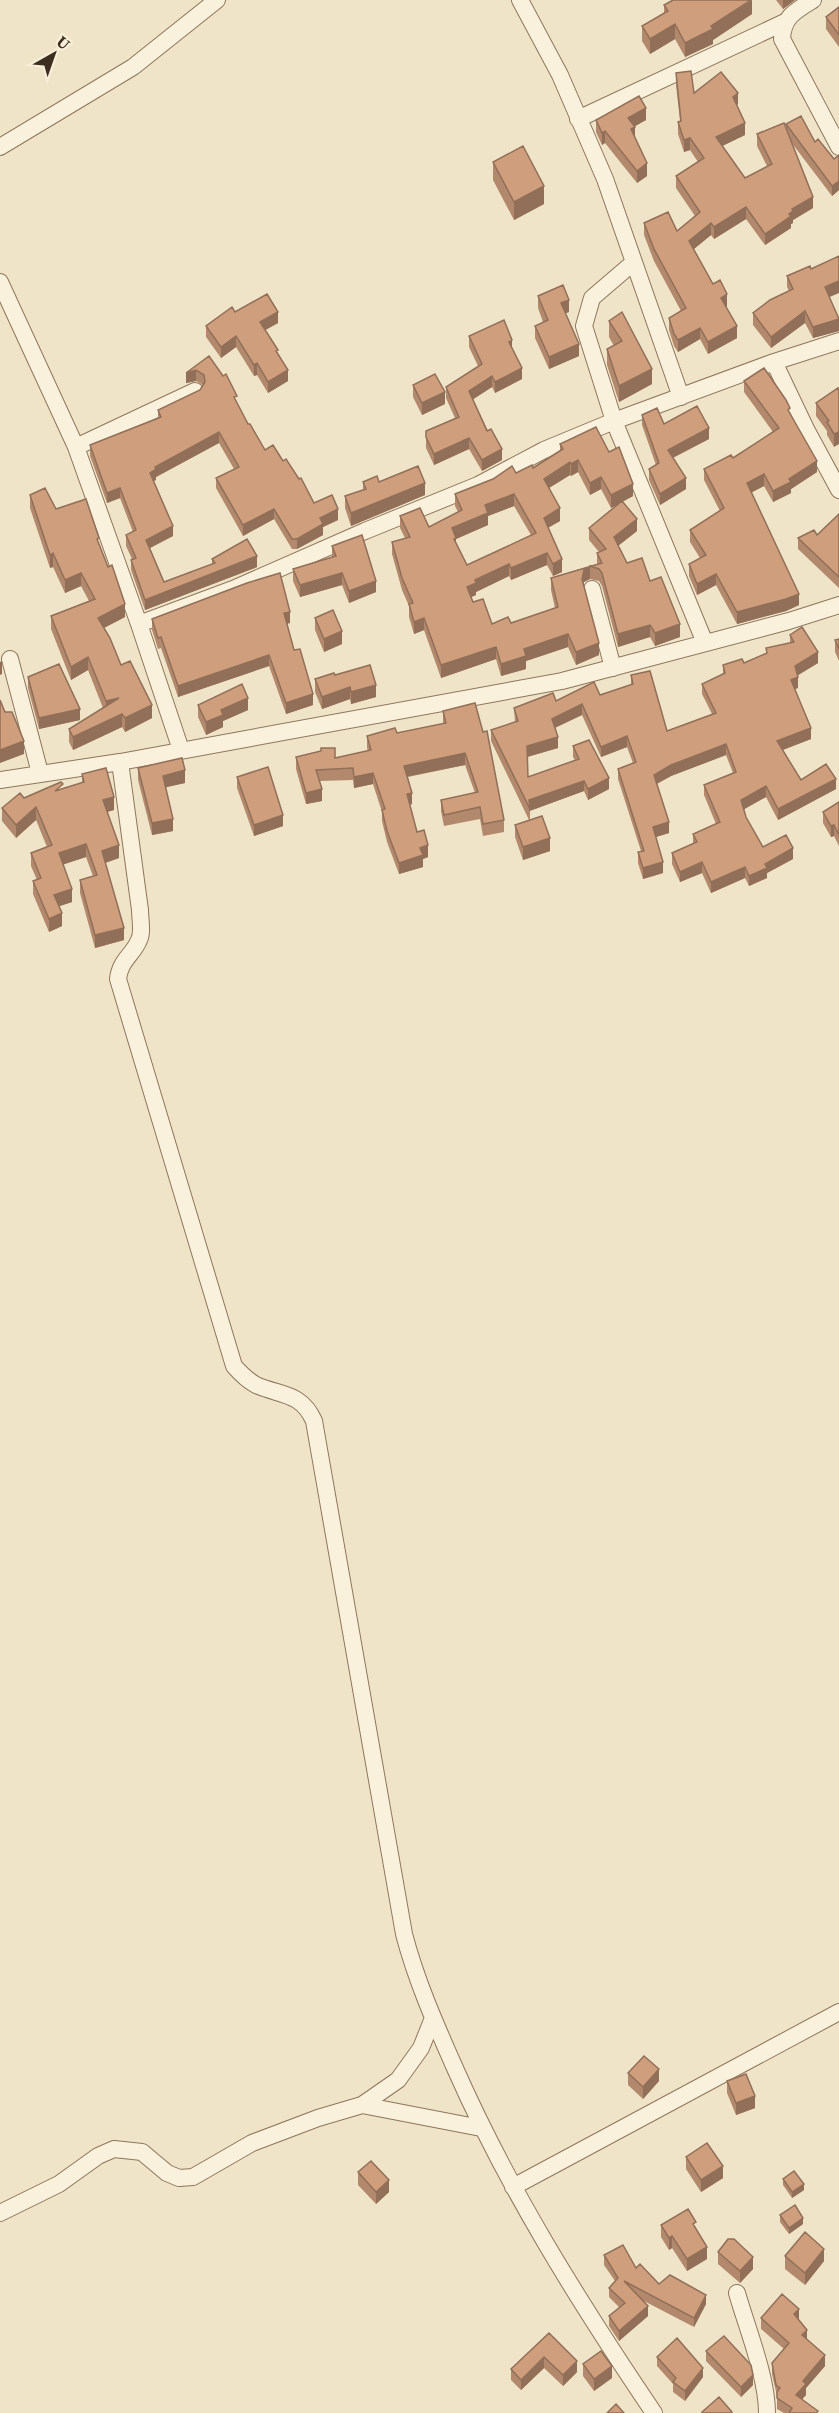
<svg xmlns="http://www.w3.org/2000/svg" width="839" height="2413" font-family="'Source Serif 4',serif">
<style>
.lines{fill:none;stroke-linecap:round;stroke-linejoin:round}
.street-casing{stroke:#8d765c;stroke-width:18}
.street{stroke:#faf1dc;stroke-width:16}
.wall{fill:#b2896c;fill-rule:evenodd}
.shaded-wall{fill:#916f58}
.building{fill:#cf9f7d;stroke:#916f58;stroke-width:1.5;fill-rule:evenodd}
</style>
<rect width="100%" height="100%" fill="#f0e4c8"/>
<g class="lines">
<g class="street-casing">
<path id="street" d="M 520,0 L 560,75 L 605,179 L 681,397
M 813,0 C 795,11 783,17 782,39 L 839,147
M 578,119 L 785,22
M 0,147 L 133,67 L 217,0
M 634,262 L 592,298 L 584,326 L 614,421 L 705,643
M 0,282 L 76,447 L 139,624 L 181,750
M 774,362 L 806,429 L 839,490
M 76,447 L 195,391
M 592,589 L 613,668
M 139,624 L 233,589 L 365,531 L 478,485 L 544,450 L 614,421 L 774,362 L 839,341
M 10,659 L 40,773
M 120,762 L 140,910 C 140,919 143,932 139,940 C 133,955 120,960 118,979 L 234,1366 C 241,1374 247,1380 256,1385 C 281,1396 301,1392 314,1421 L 404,1934 C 416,1980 435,2023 454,2066 C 508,2189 579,2302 654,2413
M 0,780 L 120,762 L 562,681 L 789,621 L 839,605
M 362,2105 L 481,2128
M 513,2187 L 839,2012
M 0,2213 L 59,2184 L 98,2156 L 114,2149 L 142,2152 L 167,2173 L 179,2178 L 193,2177 L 252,2143 L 318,2118 L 362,2105 L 398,2080 L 421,2048 L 433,2018
M 737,2293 C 747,2328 767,2377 767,2413"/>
</g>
<use href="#street" class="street"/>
</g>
<path class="wall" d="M 776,0 L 795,0 L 783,9 Z
M 664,5 L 752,14 L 713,40 L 713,44 L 685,57 L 675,39 L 650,54 L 642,41 L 642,26 L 664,13 Z
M 839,7 L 839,47 L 826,29 L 826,17 Z
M 676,73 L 694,93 L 738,104 L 737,105 L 745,135 L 722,146 L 745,178 L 767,166 L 757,146 L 757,134 L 786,127 L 786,124 L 815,142 L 834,159 L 839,155 L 839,190 L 832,196 L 791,142 L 813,208 L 793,220 L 793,223 L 791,224 L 791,228 L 765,245 L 746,219 L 714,239 L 711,235 L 694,249 L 713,284 L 727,306 L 726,307 L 737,338 L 708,354 L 700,339 L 678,352 L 674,346 L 669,330 L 669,318 L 681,311 L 654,261 L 644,235 L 644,223 L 677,231 L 695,216 L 676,188 L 676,176 L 698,162 L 690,150 L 684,152 L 678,134 L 678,122 L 680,121 L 676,85 Z
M 596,120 L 646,120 L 635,126 L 635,138 L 647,176 L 637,183 L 605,143 L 602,145 L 596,132 Z
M 493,162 L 544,204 L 514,220 L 493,180 Z
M 811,269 L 829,297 L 839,318 L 839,331 L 813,338 L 805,323 L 771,348 L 753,325 L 753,313 L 789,291 L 787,287 L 787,276 Z
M 538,296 L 569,312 L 565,313 L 579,356 L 549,369 L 535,338 L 535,326 L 543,322 L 538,308 Z
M 235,312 L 278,323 L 265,330 L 278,354 L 288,381 L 268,393 L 257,375 L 254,376 L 236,347 L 221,358 L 206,337 L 206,326 Z
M 609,321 L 652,384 L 619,402 L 607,365 L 607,349 L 614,346 L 609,337 Z
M 469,336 L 512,349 L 522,379 L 495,393 L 492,387 L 473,399 L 502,460 L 482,471 L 469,449 L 434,465 L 426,448 L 426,431 L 455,418 L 446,398 L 446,387 L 478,366 L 469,347 Z
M 209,356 L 237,404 L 248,424 L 265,450 L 283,461 L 299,479 L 314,503 L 338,520 L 323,527 L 323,535 L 297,549 L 292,549 L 274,519 L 243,536 L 216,488 L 216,478 L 234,469 L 219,443 L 156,477 L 156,480 L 153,481 L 173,536 L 150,548 L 164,582 L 212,564 L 212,559 L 257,567 L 145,610 L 131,570 L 131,560 L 132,559 L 126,546 L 126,535 L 133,532 L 120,498 L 107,503 L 90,456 L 90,445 L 158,418 L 158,410 L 200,390 L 203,385 L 196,381 L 186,383 L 186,373 Z
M 744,381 L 790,412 L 817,472 L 791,489 L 791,493 L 773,502 L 764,486 L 751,492 L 799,605 L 786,611 L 737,624 L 716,585 L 697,595 L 689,576 L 689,564 L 700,558 L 690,542 L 690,530 L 720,511 L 704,480 L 704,469 L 733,458 L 773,432 L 744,392 Z
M 413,385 L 445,404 L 422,415 L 413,397 Z
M 838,388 L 834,447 L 827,435 L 827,431 L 816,416 L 816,403 Z
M 642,415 L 664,424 L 709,439 L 673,458 L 686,489 L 660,505 L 649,480 L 649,469 L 656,465 L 642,425 Z
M 560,444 L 633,496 L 622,502 L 637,531 L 618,546 L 627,563 L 650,581 L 680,637 L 655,646 L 650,637 L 618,647 L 602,586 L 599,581 L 590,579 L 584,582 L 583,585 L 599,655 L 576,665 L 568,647 L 526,661 L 526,669 L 501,676 L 496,659 L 441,678 L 424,630 L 414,634 L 409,617 L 409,606 L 402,590 L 392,554 L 392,542 L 405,538 L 400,528 L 400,516 L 429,527 L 458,512 L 455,506 L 455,494 L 533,468 L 560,450 ZM 578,472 L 590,495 L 601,489 L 611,508 L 620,503 L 589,528 L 589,540 L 599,552 L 597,553 L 597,564 L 551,578 L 551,590 L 555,608 L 511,623 L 492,624 L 473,602 L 471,597 L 476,595 L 476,592 L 509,576 L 511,580 L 547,565 L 553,576 L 562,572 L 548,528 L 560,521 L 549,488 L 570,475 L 571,476 ZM 514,506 L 531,535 L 467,565 L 456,544 L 456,539 L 488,525 L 488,516 Z
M 363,482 L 379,482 L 425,495 L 351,526 L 345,508 L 345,496 L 363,490 Z
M 30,495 L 56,509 L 99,546 L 125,617 L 104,628 L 121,665 L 152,718 L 125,732 L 122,727 L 73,750 L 69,742 L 69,729 L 103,708 L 88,670 L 71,680 L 51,629 L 51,616 L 89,601 L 81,586 L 65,593 L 53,567 L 50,568 L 30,508 Z
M 839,514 L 839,588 L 798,549 L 798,538 L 817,535 Z
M 332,546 L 376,592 L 349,603 L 342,585 L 300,597 L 293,581 L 293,569 L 332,557 Z
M 315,618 L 342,644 L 324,652 L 315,630 Z
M 152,619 L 290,623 L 287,624 L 294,650 L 313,705 L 286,714 L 269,666 L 178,697 L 161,648 L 158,649 L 152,630 Z
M 790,635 L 818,663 L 798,675 L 798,688 L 795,689 L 811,739 L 783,750 L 801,780 L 836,789 L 778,820 L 766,797 L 744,809 L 746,817 L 763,847 L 793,859 L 767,873 L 767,878 L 749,886 L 745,878 L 711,893 L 702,873 L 680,882 L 672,864 L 672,853 L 693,843 L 693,834 L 716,824 L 704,795 L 704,785 L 733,773 L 726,755 L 671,776 L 657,784 L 669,833 L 655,837 L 663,873 L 643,879 L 638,863 L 638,852 L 641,851 L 618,779 L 618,769 L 633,763 L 627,747 L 601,757 L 582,715 L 555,728 L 558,748 L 527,757 L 528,777 L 575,760 L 573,757 L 573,746 L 609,789 L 588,800 L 584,791 L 530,811 L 530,820 L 550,851 L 523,860 L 515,837 L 515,825 L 529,820 L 491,741 L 491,730 L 515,722 L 514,708 L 556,701 L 600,695 L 631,685 L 631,675 L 667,731 L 712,714 L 702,694 L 702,684 L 723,674 L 723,665 L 744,663 L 766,654 L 766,648 L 790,643 Z
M 839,639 L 839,661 L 835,652 L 835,640 Z
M 335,675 L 376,697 L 351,704 L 350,699 L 322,709 L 315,692 L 315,679 Z
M 28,677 L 80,720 L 39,729 L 28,688 Z
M 198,705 L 248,710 L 223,721 L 223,727 L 206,735 L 198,717 Z
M 443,711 L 504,820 L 504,832 L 483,836 L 480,819 L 444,826 L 441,811 L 441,800 L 475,793 L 465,765 L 408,777 L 412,804 L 410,805 L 417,832 L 428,857 L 423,859 L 423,867 L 399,874 L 387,842 L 382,821 L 382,812 L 373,784 L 354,788 L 353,780 L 320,781 L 322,801 L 306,804 L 296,769 L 296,757 L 335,758 L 368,751 L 367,748 L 367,736 L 397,733 L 443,724 Z
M 138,768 L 185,783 L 165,787 L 173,831 L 152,835 L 138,780 Z
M 82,774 L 114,810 L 107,812 L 119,858 L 105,863 L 124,940 L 95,948 L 80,893 L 80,880 L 93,876 L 86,857 L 63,864 L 72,902 L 59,906 L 62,926 L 49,932 L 33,894 L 33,881 L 37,880 L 31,866 L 31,853 L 47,847 L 36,820 L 16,838 L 2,821 L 2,808 L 24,798 L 63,789 L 82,783 Z
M 237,777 L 283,826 L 254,836 L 237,788 Z
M 839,802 L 839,846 L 834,836 L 831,837 L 823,823 L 823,812 Z
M 628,2073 L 659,2081 L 643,2099 L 628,2085 Z
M 727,2081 L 755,2108 L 736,2115 L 727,2093 Z
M 686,2157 L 723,2178 L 701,2192 L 686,2169 Z
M 358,2172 L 389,2192 L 376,2204 L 358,2185 Z
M 783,2179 L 804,2190 L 792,2198 L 783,2185 Z
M 780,2215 L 803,2224 L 789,2234 L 780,2222 Z
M 661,2225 L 696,2229 L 707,2259 L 687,2271 L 672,2248 L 669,2250 L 661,2237 Z
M 718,2252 L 753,2269 L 740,2283 L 718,2264 Z
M 604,2255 L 636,2268 L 659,2284 L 706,2304 L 694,2327 L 642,2300 L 648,2316 L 619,2341 L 609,2326 L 609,2316 L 620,2308 L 609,2297 L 609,2288 L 615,2281 L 604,2265 Z
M 785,2256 L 824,2261 L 805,2285 L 785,2269 Z
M 761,2318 L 799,2320 L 807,2340 L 825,2366 L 806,2388 L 806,2395 L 802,2399 L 818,2413 L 784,2413 L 777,2409 L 777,2396 L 772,2374 L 772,2363 L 784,2349 L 761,2329 Z
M 549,2333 L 577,2372 L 563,2386 L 544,2368 L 521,2390 L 511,2380 L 511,2369 Z
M 706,2351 L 753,2385 L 741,2397 L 706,2361 Z
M 657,2357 L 703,2377 L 685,2401 L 673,2392 L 673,2384 L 657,2366 Z
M 583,2364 L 612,2378 L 594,2391 L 583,2376 Z"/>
<path class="shaded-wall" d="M 752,0 L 752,14 L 713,40 L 713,44 L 685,57 L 685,43 Z
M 783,0 L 795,0 L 783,9 Z
M 675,24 L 675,39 L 650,54 L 650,39 Z
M 738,93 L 738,104 L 733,108 L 733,97 Z
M 646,108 L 646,120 L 628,130 L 628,118 Z
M 745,123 L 745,135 L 716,149 L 716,137 Z
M 635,127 L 635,139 L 631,129 Z
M 605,131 L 605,143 L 602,145 L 602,133 Z
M 690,138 L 690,150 L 684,152 L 684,140 Z
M 647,163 L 647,176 L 637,183 L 637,171 Z
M 839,181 L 839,190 L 832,196 L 832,186 Z
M 544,186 L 544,204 L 514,220 L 514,202 Z
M 813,197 L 813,208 L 793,220 L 793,223 L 791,224 L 791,228 L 765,245 L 765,234 L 789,214 L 792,209 Z
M 746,207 L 746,219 L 714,239 L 714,227 Z
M 711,223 L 711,235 L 689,253 L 689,241 Z
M 839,281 L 839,293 L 825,299 L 825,287 Z
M 727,294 L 727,306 L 721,309 L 721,298 Z
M 569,300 L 569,312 L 561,315 L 561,303 Z
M 805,311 L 805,323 L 771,348 L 771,337 Z
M 278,312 L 278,323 L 260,333 L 260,322 Z
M 839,319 L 839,331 L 813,338 L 813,327 Z
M 737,326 L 737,338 L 708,354 L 708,342 Z
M 700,328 L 700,339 L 678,352 L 678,340 Z
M 236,336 L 236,347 L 221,358 L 221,347 Z
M 512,340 L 512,351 L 509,342 Z
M 579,344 L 579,356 L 549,369 L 549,357 Z
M 257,363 L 257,375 L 254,376 L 254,365 Z
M 522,368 L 522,379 L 495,393 L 495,382 Z
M 652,369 L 652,384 L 619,402 L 619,386 Z
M 196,370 L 196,381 L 186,383 L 186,373 Z
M 288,370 L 288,381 L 268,393 L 268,382 Z
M 492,376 L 492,387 L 469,402 L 469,391 Z
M 445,392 L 445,404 L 422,415 L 422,403 Z
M 709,428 L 709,439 L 668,460 L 668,450 Z
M 219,432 L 219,443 L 156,477 L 156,480 L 150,483 L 150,473 L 155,467 Z
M 839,432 L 839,444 L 834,447 L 834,434 Z
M 469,438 L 469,449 L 434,465 L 434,454 Z
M 502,449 L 502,460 L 482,471 L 482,460 Z
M 578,460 L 578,472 L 571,476 L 571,464 Z
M 817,461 L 817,472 L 791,489 L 791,493 L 773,502 L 773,491 L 789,479 Z
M 570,462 L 570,475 L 544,491 L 544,479 Z
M 764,474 L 764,486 L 747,495 L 747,483 Z
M 601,477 L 601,489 L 590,495 L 590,483 Z
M 686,478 L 686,489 L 660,505 L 660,494 Z
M 425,483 L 425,495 L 351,526 L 351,513 Z
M 633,484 L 633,496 L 611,508 L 611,495 Z
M 120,488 L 120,498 L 107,503 L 107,493 Z
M 514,494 L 514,506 L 488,516 L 488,525 L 456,539 L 456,551 L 452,528 L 485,505 Z
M 560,508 L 560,521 L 544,530 L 544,518 Z
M 274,509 L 274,519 L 243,536 L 243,525 Z
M 338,509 L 338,520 L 323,527 L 323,535 L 297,549 L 297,539 L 320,518 Z
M 637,519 L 637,531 L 614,549 L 614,537 Z
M 173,526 L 173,536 L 146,550 L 146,540 Z
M 53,553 L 53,567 L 50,568 L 50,555 Z
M 547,553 L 547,565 L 511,580 L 511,568 Z
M 257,556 L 257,567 L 145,610 L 145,600 Z
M 562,559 L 562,572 L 553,576 L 553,564 Z
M 509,564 L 509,576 L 476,592 L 476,595 L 467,599 L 467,587 L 475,580 Z
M 590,566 L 590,579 L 584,582 L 582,591 L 582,579 L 584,570 Z
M 81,573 L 81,586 L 65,593 L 65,580 Z
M 342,573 L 342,585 L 300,597 L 300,585 Z
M 716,574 L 716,585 L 697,595 L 697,584 Z
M 376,581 L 376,592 L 349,603 L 349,591 Z
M 799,594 L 799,605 L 786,611 L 737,624 L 737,612 Z
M 125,604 L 125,617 L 98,631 L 98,618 Z
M 290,612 L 290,623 L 284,624 L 284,613 Z
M 424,618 L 424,630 L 414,634 L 414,622 Z
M 680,624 L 680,637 L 655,646 L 655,633 Z
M 650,625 L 650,637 L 618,647 L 618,634 Z
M 342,631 L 342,644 L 324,652 L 324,639 Z
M 568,634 L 568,647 L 526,661 L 526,669 L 501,676 L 501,664 L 524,649 Z
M 599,643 L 599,655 L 576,665 L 576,652 Z
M 496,647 L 496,659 L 441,678 L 441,665 Z
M 818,652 L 818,663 L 795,677 L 795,666 Z
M 269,655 L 269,666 L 178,697 L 178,686 Z
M 88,657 L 88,670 L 71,680 L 71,667 Z
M 2,661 L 2,674 L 0,675 L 0,662 Z
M 798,677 L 798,688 L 791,690 L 791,680 Z
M 376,685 L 376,697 L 351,704 L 351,692 Z
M 350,687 L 350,699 L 322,709 L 322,697 Z
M 313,694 L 313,705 L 286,714 L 286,703 Z
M 119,698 L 106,714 L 106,701 Z
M 248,698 L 248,710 L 223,721 L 223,727 L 206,735 L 206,722 L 221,710 Z
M 582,704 L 582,715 L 552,729 L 552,719 Z
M 152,705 L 152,718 L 125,732 L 125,718 Z
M 80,709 L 80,720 L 39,729 L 39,718 Z
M 122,714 L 122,727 L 73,750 L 73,737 Z
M 811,728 L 811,739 L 777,752 L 777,741 Z
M 627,736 L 627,747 L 601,757 L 601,747 Z
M 558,737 L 558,748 L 527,757 L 527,746 Z
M 24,741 L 24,754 L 0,763 L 0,750 Z
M 726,744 L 726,755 L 671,776 L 654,785 L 654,775 L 671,765 Z
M 465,753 L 465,765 L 404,777 L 404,766 Z
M 185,770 L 185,783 L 163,788 L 163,776 Z
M 373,773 L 373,784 L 354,788 L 354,777 Z
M 609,778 L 609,789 L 588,800 L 588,789 Z
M 836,779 L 836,789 L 778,820 L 778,809 Z
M 584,781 L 584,791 L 529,811 L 529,800 Z
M 766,786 L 766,797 L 741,811 L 741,800 Z
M 322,789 L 322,801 L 306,804 L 306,793 Z
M 412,793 L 412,804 L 407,806 L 407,794 Z
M 114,797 L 114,810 L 103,813 L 103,800 Z
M 36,807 L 36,820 L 16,838 L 16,825 Z
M 283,815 L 283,826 L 254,836 L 254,825 Z
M 173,819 L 173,831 L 152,835 L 152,823 Z
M 669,822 L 669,833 L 653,838 L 653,827 Z
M 834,825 L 834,836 L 831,837 L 831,826 Z
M 550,838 L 550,851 L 523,860 L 523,847 Z
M 86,844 L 86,857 L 59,866 L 59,853 Z
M 119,845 L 119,858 L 102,864 L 102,851 Z
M 428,845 L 428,857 L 423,859 L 423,867 L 399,874 L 399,863 L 420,848 Z
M 793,848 L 793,859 L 767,873 L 767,878 L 749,886 L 749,876 L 765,864 Z
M 663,862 L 663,873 L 643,879 L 643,868 Z
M 702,862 L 702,873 L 680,882 L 680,872 Z
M 745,867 L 745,878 L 711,893 L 711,882 Z
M 72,889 L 72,902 L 54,908 L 54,895 Z
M 62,913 L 62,926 L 49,932 L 49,919 Z
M 124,928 L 124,940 L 95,948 L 95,935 Z
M 659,2069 L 659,2081 L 643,2099 L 643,2087 Z
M 755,2096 L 755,2108 L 736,2115 L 736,2103 Z
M 723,2166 L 723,2178 L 701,2192 L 701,2180 Z
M 389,2180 L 389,2192 L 376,2204 L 376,2192 Z
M 804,2184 L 804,2190 L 792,2198 L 792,2192 Z
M 803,2218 L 803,2224 L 789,2234 L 789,2228 Z
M 672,2236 L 672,2248 L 669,2250 L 669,2238 Z
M 707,2247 L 707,2259 L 687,2271 L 687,2259 Z
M 824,2249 L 824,2261 L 805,2285 L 805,2273 Z
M 753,2257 L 753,2269 L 740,2283 L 740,2271 Z
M 706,2295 L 706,2304 L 694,2327 L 694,2318 Z
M 648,2306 L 648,2316 L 619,2341 L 619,2331 Z
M 799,2309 L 799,2320 L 794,2314 Z
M 807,2330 L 807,2341 L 802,2335 Z
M 825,2355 L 825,2366 L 806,2388 L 806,2395 L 796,2406 L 796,2395 L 803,2381 Z
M 544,2357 L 544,2368 L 521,2390 L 521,2380 Z
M 577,2361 L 577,2372 L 563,2386 L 563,2375 Z
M 612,2366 L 612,2378 L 594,2391 L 594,2379 Z
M 703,2368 L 703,2377 L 685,2401 L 685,2391 Z
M 753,2375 L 753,2385 L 741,2397 L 741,2387 Z"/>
<path class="building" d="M 673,0 L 751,0 L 711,26 L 713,29 L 685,43 L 675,24 L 650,39 L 642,26 L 668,11 L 664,5 Z
M 839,7 L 839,35 L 826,17 Z
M 691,71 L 694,93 L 721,72 L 738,93 L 733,97 L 745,123 L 716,137 L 745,178 L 772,164 L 757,134 L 784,123 L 813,197 L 792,209 L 793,211 L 789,214 L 791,216 L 765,234 L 746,207 L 714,227 L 711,223 L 689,241 L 713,284 L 720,280 L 727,294 L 721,298 L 737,326 L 708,342 L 700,328 L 678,340 L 674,334 L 669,318 L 686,308 L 654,249 L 644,223 L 668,212 L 677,231 L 700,212 L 676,176 L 704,158 L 690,138 L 684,140 L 678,122 L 681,121 L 676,73 Z
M 639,96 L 646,108 L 628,118 L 635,127 L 631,129 L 647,163 L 637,171 L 605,131 L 602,133 L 596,120 Z
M 801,116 L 815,142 L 818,139 L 834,159 L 839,155 L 839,181 L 832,186 L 786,124 Z
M 523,146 L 544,186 L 514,202 L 493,162 Z
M 839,256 L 839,281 L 825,287 L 839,319 L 813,327 L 805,311 L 771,337 L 753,313 L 770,300 L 793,289 L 787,276 L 810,266 L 811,269 Z
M 563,285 L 569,300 L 561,303 L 579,344 L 549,357 L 535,326 L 548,320 L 538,296 Z
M 267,294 L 278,312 L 260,322 L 278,350 L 276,351 L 288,370 L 268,382 L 257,363 L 254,365 L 236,336 L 221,347 L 206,326 L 232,307 L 235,312 Z
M 622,312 L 652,369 L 619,386 L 607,349 L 622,341 L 609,321 Z
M 504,320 L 512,340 L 509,342 L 522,368 L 495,382 L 492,376 L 469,391 L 487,431 L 491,429 L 502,449 L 482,460 L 469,438 L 434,454 L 426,437 L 426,431 L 459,417 L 446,387 L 482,364 L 469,336 Z
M 209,356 L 223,376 L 226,374 L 237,396 L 234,397 L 248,424 L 250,424 L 265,450 L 273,445 L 283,461 L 286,459 L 299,479 L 301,478 L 314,503 L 332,495 L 338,509 L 320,518 L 323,524 L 297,539 L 292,539 L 274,509 L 243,525 L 216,478 L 239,467 L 219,432 L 155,467 L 156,469 L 150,473 L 173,526 L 146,540 L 164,582 L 215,563 L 212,559 L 247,539 L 257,556 L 145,600 L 131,560 L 136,558 L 126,535 L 136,530 L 120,488 L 107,493 L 90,445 L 161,417 L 158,410 L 200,390 L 205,382 L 204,375 L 196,370 L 186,373 Z
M 764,368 L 786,400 L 790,408 L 788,410 L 817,461 L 789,479 L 791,482 L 773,491 L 764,474 L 747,483 L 799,594 L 786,599 L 737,612 L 716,574 L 697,584 L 689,564 L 706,555 L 690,530 L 724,508 L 704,469 L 731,455 L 733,458 L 779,428 L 744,381 Z
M 435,374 L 445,392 L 422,403 L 413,385 Z
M 838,388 L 839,391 L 839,432 L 834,434 L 827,422 L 829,421 L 816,403 Z
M 697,406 L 709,428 L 668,450 L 686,478 L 660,494 L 649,469 L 659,463 L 642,415 L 657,408 L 664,424 Z
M 596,427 L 609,452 L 619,447 L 633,484 L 611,495 L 601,477 L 590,483 L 578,460 L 571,464 L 570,462 L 544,479 L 560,508 L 544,518 L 562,559 L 553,564 L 547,553 L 511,568 L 509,564 L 475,580 L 476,583 L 467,587 L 473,602 L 483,599 L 492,624 L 508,617 L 511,623 L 558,607 L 551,578 L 602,563 L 597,553 L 606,549 L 589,528 L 622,501 L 637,519 L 614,537 L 627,563 L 642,558 L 650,581 L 661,577 L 680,624 L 655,633 L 650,625 L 618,634 L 602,573 L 599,569 L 590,566 L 584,570 L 582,579 L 599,643 L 576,652 L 568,634 L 524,649 L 526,656 L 501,664 L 496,647 L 441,665 L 424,618 L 414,622 L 409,604 L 413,603 L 402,578 L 392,542 L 410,537 L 400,516 L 420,508 L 429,527 L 462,510 L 455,494 L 493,479 L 512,466 L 516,473 L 532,465 L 533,468 L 563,449 L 560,444 ZM 514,494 L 536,533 L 467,565 L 454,539 L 456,538 L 452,528 L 488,513 L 485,505 Z
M 418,466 L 425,483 L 351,513 L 345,496 L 366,489 L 363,482 L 377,476 L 379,482 Z
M 45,488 L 56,509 L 86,499 L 99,538 L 97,539 L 108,567 L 112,565 L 125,604 L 98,618 L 110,638 L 121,665 L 130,661 L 152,705 L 125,718 L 122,714 L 73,737 L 69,729 L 119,698 L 106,701 L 88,657 L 71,667 L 51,616 L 95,599 L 81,573 L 65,580 L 53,553 L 50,555 L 30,495 Z
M 839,514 L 839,577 L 798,538 L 814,530 L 817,535 Z
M 362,535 L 376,581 L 349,591 L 342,573 L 300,585 L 293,569 L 336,556 L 332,546 Z
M 280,573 L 290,612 L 284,613 L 294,650 L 300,649 L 313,694 L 286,703 L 269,655 L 178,686 L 161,637 L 158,638 L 152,619 L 247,583 Z
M 333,610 L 342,631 L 324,639 L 315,618 Z
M 802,627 L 818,652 L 795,666 L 798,677 L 791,680 L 811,728 L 777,741 L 801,780 L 826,764 L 836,779 L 778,809 L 766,786 L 741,800 L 746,817 L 763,847 L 786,835 L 793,848 L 765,864 L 767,868 L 749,876 L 745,867 L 711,882 L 702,862 L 680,872 L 672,853 L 697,842 L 693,834 L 720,822 L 704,785 L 736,772 L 726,744 L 671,765 L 654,775 L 669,822 L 653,827 L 663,862 L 643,868 L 638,852 L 644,851 L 618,769 L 636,762 L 627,736 L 601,747 L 582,704 L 552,719 L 558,737 L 527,746 L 528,777 L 579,759 L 573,746 L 589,740 L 609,778 L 588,789 L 584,781 L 529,800 L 530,809 L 491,730 L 518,721 L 514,708 L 553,693 L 556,701 L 594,682 L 600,695 L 633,684 L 631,675 L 650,671 L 667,731 L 716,713 L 702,684 L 725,673 L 723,665 L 742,659 L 744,663 L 767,653 L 766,648 L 794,642 L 790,635 Z
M 839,639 L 839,649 L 835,640 Z
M 59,664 L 80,709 L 39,718 L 28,677 Z
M 370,665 L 376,685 L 351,692 L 350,687 L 322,697 L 315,679 L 334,673 L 335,675 Z
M 242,684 L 248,698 L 221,710 L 223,715 L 206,722 L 198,705 Z
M 0,700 L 5,712 L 12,712 L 24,741 L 0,750 Z
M 475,703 L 483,732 L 487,731 L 504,820 L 483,824 L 480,807 L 444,815 L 441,800 L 478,792 L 465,753 L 404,766 L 412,793 L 407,794 L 417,832 L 424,830 L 428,845 L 420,848 L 423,855 L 399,863 L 387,831 L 382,810 L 385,809 L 373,773 L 354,777 L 353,768 L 316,770 L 322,789 L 306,793 L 296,757 L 321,751 L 321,748 L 335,748 L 335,758 L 371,750 L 367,736 L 395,728 L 397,733 L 446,723 L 443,711 Z
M 182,758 L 185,770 L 163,776 L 173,819 L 152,823 L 138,768 Z
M 268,767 L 283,815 L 254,825 L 237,777 Z
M 106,768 L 114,797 L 103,800 L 119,845 L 102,851 L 124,928 L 95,935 L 80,880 L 97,875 L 86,844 L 59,853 L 72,889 L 54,895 L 62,913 L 49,919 L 33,881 L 41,878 L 31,853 L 52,845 L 36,807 L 16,825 L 2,808 L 20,793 L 24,798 L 61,782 L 63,784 L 55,791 L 84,782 L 82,774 Z
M 839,802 L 839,835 L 834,825 L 831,826 L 823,812 Z
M 542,816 L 550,838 L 523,847 L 515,825 Z
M 644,2056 L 659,2069 L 643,2087 L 628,2073 Z
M 746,2074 L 755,2096 L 736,2103 L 727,2081 Z
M 707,2143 L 723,2166 L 701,2180 L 686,2157 Z
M 371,2161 L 389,2180 L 376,2192 L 358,2172 Z
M 794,2171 L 804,2184 L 792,2192 L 783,2179 Z
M 795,2205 L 803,2218 L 789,2228 L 780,2215 Z
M 688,2209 L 696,2222 L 693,2224 L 707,2247 L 687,2259 L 672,2236 L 669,2238 L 661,2225 Z
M 805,2232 L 824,2249 L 805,2273 L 785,2256 Z
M 728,2239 L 734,2239 L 753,2257 L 740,2271 L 718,2252 Z
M 623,2245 L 636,2268 L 640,2264 L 659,2284 L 670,2275 L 706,2295 L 694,2318 L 624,2281 L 648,2306 L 619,2331 L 609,2316 L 625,2303 L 609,2288 L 618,2278 L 604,2255 Z
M 782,2294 L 799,2309 L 794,2314 L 807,2330 L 802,2335 L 825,2355 L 803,2381 L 806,2384 L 796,2395 L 818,2411 L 816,2413 L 789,2413 L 792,2408 L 777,2398 L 777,2392 L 780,2388 L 776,2385 L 772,2363 L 789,2343 L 761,2318 Z
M 549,2333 L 577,2361 L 563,2375 L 544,2357 L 521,2380 L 511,2369 Z
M 724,2336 L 751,2365 L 753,2375 L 741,2387 L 706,2351 Z
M 677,2338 L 703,2368 L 685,2391 L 673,2382 L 676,2378 L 657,2357 Z
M 601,2351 L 612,2366 L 594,2379 L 583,2364 Z
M 719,2397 L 732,2412 L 730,2413 L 702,2413 L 702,2412 Z
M 616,2404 L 624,2413 L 607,2413 Z"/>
<g transform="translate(54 54) rotate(40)" stroke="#f7eed8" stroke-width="4.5" paint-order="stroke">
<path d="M0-4.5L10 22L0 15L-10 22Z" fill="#3d2e20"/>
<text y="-9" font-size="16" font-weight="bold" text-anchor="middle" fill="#3d2e20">U</text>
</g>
</svg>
